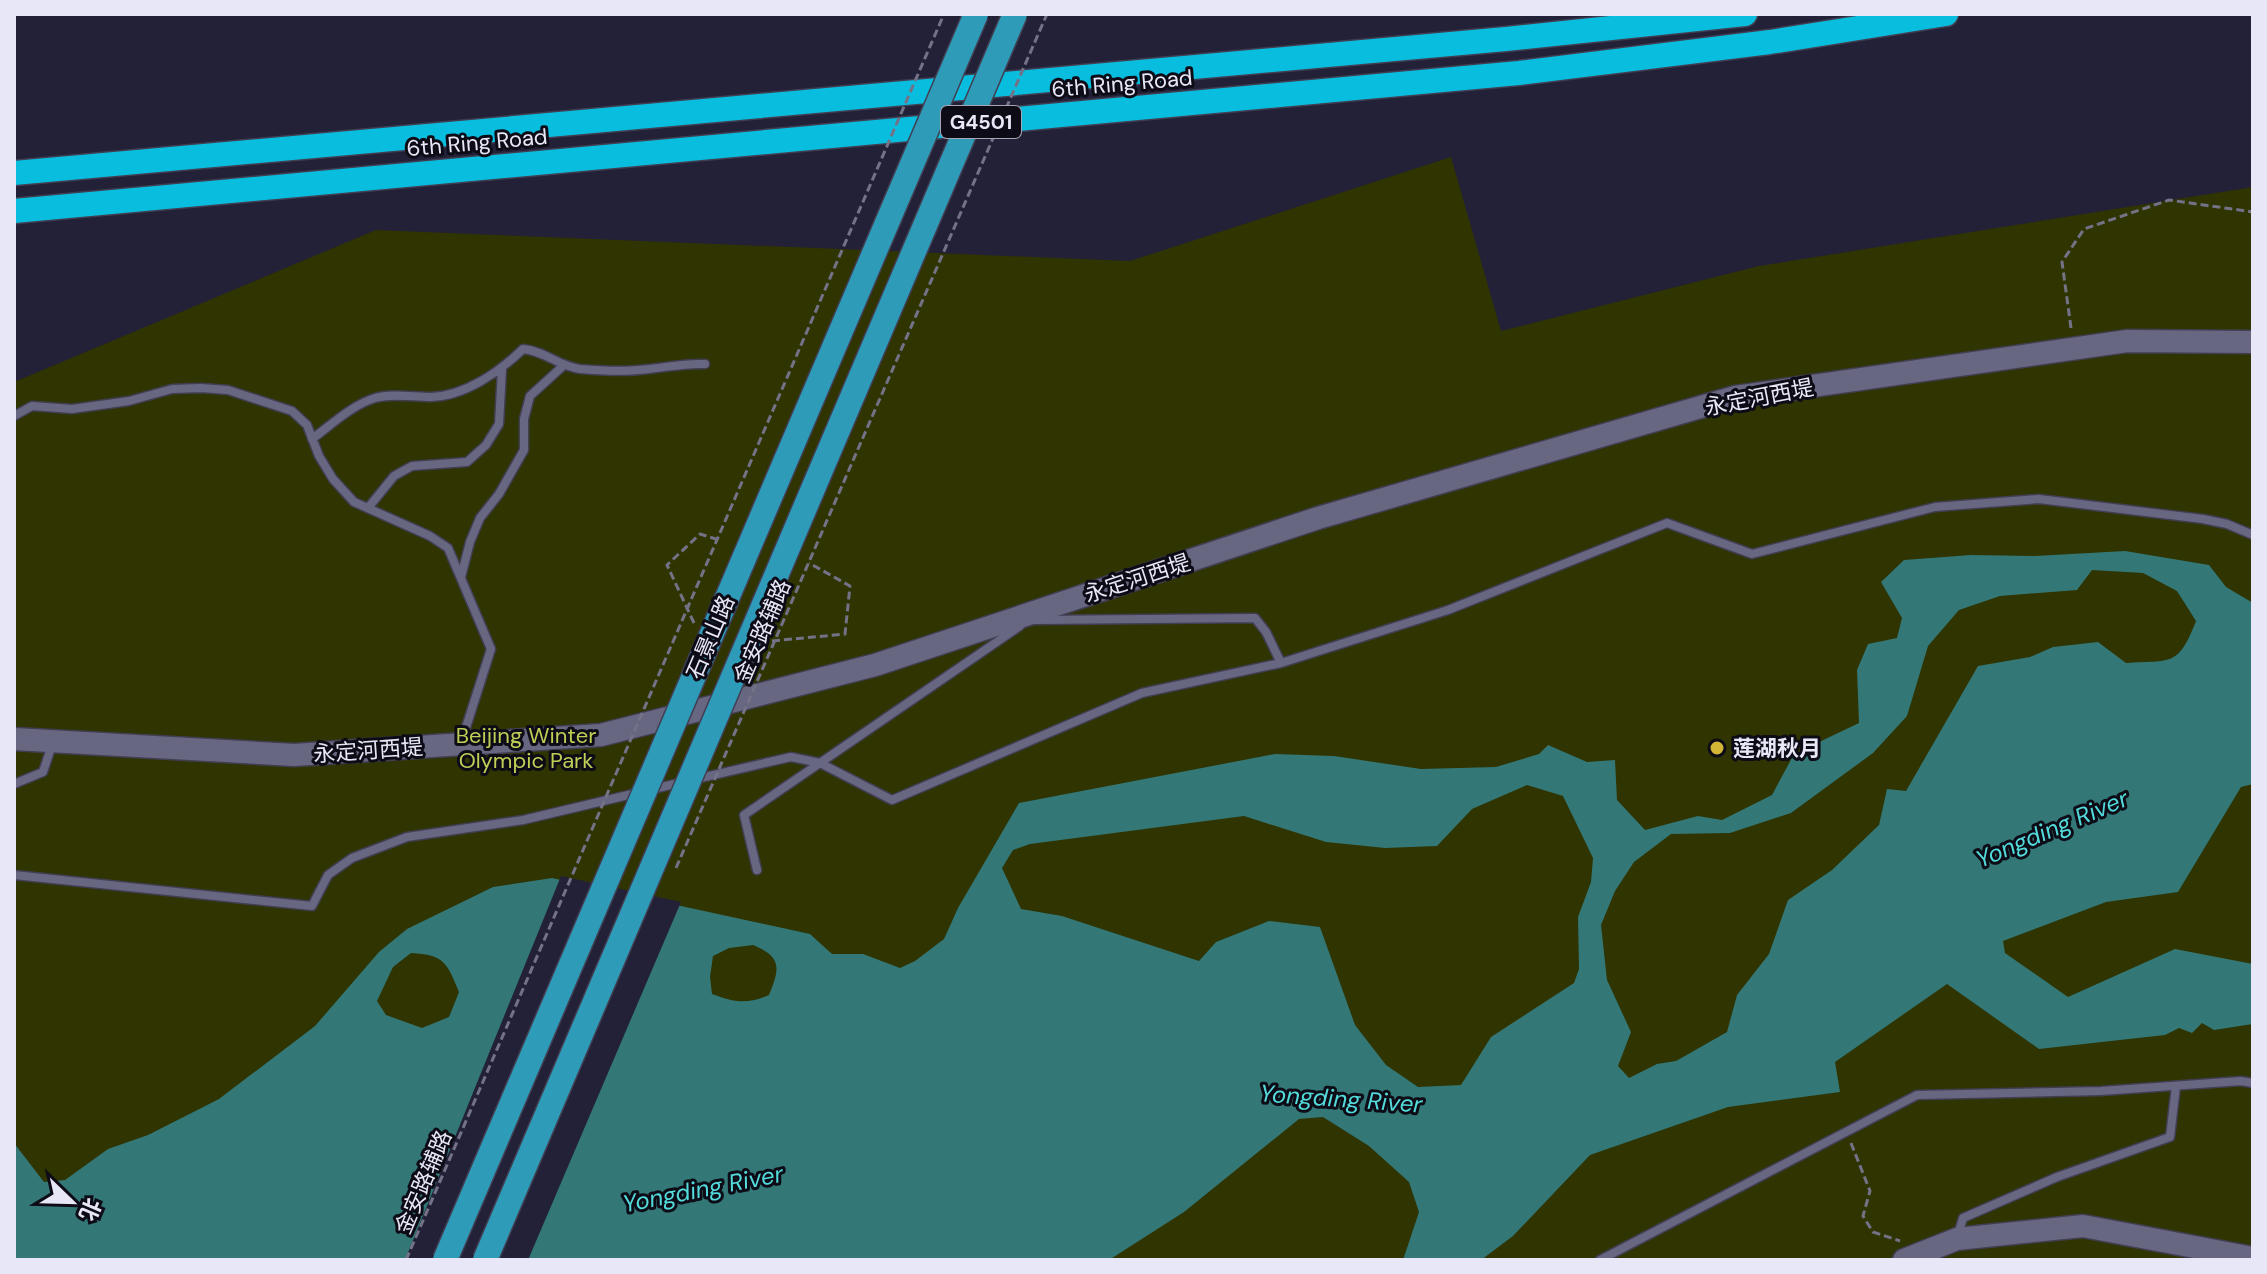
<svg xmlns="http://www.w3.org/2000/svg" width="2267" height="1274" font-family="'DM Sans','Noto Sans SC',sans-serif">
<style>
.green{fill:#2f3400}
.water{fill:#377;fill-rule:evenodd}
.pier{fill:#232138}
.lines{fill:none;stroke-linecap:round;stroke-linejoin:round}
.lane-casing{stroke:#413e52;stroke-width:11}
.secondary-casing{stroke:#413e52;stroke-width:25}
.highway-casing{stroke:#413e52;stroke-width:27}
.path{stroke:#737286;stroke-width:3;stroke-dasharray:8 4;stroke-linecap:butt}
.lane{stroke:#686782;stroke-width:8}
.secondary{stroke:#686782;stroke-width:22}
.highway{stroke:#08bdde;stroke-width:24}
.primary-bridge-casing{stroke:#413e52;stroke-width:27;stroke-linecap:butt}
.path-bridge{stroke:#737286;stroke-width:3;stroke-dasharray:8 4;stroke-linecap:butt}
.primary-bridge{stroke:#2e9bb9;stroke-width:24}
.poi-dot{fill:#d3b635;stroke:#0d0c16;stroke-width:3}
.labels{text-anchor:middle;stroke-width:6;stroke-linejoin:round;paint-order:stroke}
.shield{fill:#0d0c16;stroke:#a6a5b4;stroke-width:2}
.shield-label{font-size:20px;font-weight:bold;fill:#e7e7f7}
.street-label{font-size:22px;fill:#e7e7f7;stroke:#0d0c16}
.park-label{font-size:22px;fill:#c1ce56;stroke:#0d0c16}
.poi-label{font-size:22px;font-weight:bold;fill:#e7e7f7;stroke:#0d0c16;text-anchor:start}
.water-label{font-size:24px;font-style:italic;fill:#53dada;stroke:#0d0c16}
</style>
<rect width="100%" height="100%" fill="#232138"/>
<path class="green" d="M 1451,157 L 1501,331 L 1759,266 L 2253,187 L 2253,1260 L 14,1260 L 14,382 L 376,230 L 1130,261 Z"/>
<path class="water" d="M 2125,551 L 2209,565 L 2226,587 L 2253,603 L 2253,784 L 2241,787 L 2178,892 L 2106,902 L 2003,941 L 2005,953 L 2068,997 L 2175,949 L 2253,964 L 2253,1024 L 2214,1030 L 2202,1023 L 2192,1033 L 2179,1028 L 2165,1035 L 2039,1049 L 1947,984 L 1835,1062 L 1840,1092 L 1728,1107 L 1590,1155 L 1513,1236 L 1481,1260 L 1403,1260 L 1419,1212 L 1409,1182 L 1369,1146 L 1323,1117 L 1299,1119 L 1184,1212 L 1109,1260 L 14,1260 L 14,1143 L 44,1182 L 65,1180 L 108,1149 L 148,1135 L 219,1099 L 315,1026 L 379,952 L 407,929 L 493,887 L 552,878 L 810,934 L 832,954 L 863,954 L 900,968 L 915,961 L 944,939 L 958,908 L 1019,803 L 1275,754 L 1334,756 L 1421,769 L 1496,767 L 1539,754 L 1548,745 L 1587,762 L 1615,760 L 1617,800 L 1645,830 L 1698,816 L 1722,820 L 1772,795 L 1794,754 L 1859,723 L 1857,670 L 1868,644 L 1897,638 L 1902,618 L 1881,582 L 1904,560 L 1971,555 L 2035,556 ZM 2092,570 L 2143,573 L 2177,591 L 2196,621 C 2178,667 2172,660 2126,663 L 2098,642 L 2053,647 L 2030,657 L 1978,666 L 1906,791 L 1887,789 L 1879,825 L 1832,870 L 1788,900 L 1769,954 L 1737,995 L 1727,1032 L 1676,1061 L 1657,1064 L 1629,1078 L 1618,1066 L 1631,1032 L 1607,980 L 1601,925 L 1615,891 L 1634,862 L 1671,834 L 1730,833 L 1791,813 L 1873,753 L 1907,716 L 1928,646 L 1959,610 L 2000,596 L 2077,590 ZM 1527,785 L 1563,796 L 1593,858 L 1591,882 L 1578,917 L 1579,969 L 1574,983 L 1491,1037 L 1461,1085 L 1418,1087 L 1386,1065 L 1355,1025 L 1320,927 L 1269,921 L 1216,942 L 1199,961 L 1062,916 L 1021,909 L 1002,868 L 1013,850 L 1030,844 L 1244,816 L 1326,842 L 1385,848 L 1437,846 L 1472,809 ZM 753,945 C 782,957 780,968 769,995 C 747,1005 733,1002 712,994 L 710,977 L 713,956 L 729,948 ZM 411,953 C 445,955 447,963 459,992 L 449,1017 L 422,1028 L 386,1015 L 377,1001 L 393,967 Z"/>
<path class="pier" d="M 561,876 L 681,902 L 528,1260 L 405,1260 Z"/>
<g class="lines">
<g class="lane-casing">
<path id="lane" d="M 14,416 L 32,406 L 72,409 L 129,401 L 172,389 L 201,388 L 228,390 L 292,411 L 307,425 L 319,456 L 333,479 L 354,502 L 430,536 L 448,548 L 491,649 L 461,743
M 312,439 C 331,425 352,405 375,398 C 392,393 413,397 431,397 C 465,396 499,372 523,349 C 545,351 558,366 580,369 C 603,371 626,372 649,369 C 668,367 685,363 705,364
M 368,508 L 394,476 L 412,466 L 467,462 L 486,445 L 499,424 L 502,369
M 461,577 L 470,542 L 480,518 L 499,494 L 524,450 L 524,419 L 530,396 L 563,366
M 1036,620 L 1255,618 L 1266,632 L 1281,663
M 696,779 L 791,757 L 820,763 L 892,800 L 1142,693 L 1281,663 L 1448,610 L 1667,523 L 1752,554 L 1935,507 L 2039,499 L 2203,519 L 2227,524 L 2253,535
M 14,784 L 43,772 L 53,742
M 757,870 L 744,815 L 1020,626
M 14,875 L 312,906 L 328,875 L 352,858 L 407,837 L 523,820 L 683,782
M 1957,1238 L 1963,1218 L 2057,1177 L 2170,1137 L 2176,1086
M 1600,1260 L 1917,1095 L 2101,1091 L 2241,1081 L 2253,1083"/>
</g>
<g class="secondary-casing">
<path id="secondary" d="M 14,739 L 294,755 L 601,735 L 875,665 L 1318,518 L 1735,397 L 2127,341 L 2253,342
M 1904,1260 L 1957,1239 L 2083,1226 L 2253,1258"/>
</g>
<g class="highway-casing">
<path id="highway" d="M 14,173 L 1506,39 L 1745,14
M 14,211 L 1519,73 L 1770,42 L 1946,14"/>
</g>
<path class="path" d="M 2071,328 L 2062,262 L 2084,229 L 2169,200 L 2253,212
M 694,623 L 667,565 L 700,534 L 719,540
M 772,641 L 845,634 L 850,586 L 809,563
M 1851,1143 L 1870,1191 L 1863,1216 L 1873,1232 L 1900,1241"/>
<use href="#lane" class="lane"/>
<use href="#secondary" class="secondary"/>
<use href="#highway" class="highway"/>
<g class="primary-bridge-casing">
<path id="primary-bridge" d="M 445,1260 L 976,14
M 485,1260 L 1015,14"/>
</g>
<path class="path-bridge" d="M 676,868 L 1047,14
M 406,1260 L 944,14"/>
<use href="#primary-bridge" class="primary-bridge"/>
</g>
<circle class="poi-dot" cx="1717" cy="748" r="8"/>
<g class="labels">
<rect class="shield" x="941" y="106" width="80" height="32" rx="6"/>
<g class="shield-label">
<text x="981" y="129">G4501</text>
</g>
<g class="street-label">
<text transform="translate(1122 83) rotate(-5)" y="8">6th Ring Road</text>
<text transform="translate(477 142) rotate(-5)" y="8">6th Ring Road</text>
<text transform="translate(1759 397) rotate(-11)" y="8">永定河西堤</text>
<text transform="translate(1137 578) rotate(-18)" y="8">永定河西堤</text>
<text transform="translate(762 631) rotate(-67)" y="8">金安路辅路</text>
<text transform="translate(710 637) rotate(-67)" y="8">石景山路</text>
<text transform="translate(368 750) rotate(-4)" y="8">永定河西堤</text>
<text transform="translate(423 1182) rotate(-67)" y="8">金安路辅路</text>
</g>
<g class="park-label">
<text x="526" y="743">Beijing Winter<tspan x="526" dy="25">Olympic Park</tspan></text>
</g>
<g class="poi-label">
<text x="1733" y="756">莲湖秋月</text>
</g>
<g class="water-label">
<text transform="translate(2052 829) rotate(-23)" y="8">Yongding River</text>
<text transform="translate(1341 1099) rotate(4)" y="8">Yongding River</text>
<text transform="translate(703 1189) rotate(-11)" y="8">Yongding River</text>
</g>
</g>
<rect width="2267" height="1274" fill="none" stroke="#e7e7f7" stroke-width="32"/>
<g transform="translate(72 1202) rotate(113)" stroke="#0d0c16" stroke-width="6" paint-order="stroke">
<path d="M0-6L14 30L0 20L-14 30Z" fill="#e7e7f7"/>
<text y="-12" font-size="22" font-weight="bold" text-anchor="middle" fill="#e7e7f7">北</text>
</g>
</svg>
